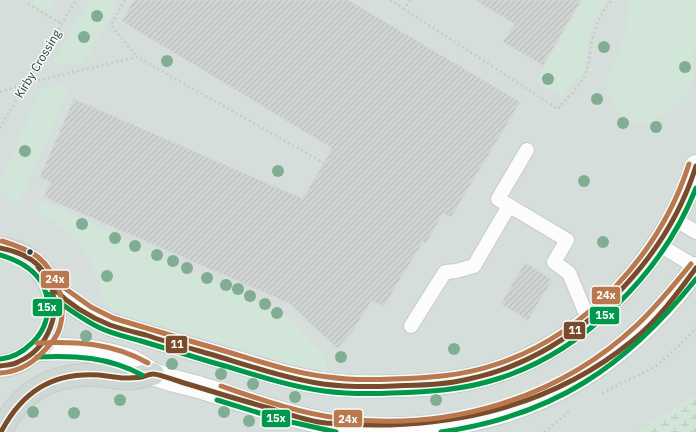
<svg xmlns="http://www.w3.org/2000/svg" width="696" height="432" font-family="'IBM Plex Sans',sans-serif">
<style>
.built{fill:#d6dedb}
.green{fill:#d1e6d8}
.wetland{fill:url(#wetland-marsh)}
.building{fill:url(#building-hatch);stroke:#d1d6d4}
.lines{fill:none;stroke-linecap:round;stroke-linejoin:round}
.lane-casing{stroke:#c5cac8;stroke-width:16}
.secondary-casing{stroke:#c3cbc8;stroke-width:24}
.primary-casing{stroke:#c3ccc9;stroke-width:24}
.path{stroke:#c3ccca;stroke-width:2.5;stroke-dasharray:2 3;stroke-linecap:butt}
.lane{stroke:#fcfcfc;stroke-width:14}
.secondary{stroke:#fcfcfc;stroke-width:22}
.primary{stroke:#cfd7d5;stroke-width:22}
.bus-1-casing{stroke:#f7fbf9;stroke-width:8}
.bus-2-casing{stroke:#f7fbf9;stroke-width:8}
.bus-3-casing{stroke:#f7fbf9;stroke-width:8}
.bus-1{stroke:#7a4b2a;stroke-width:5}
.bus-2{stroke:#00984a;stroke-width:5}
.bus-3{stroke:#b9784d;stroke-width:5}
.tree{fill:#81ae93}
.bus-dot{fill:#24423a;stroke:#f7fbf9;stroke-width:1.5}
.labels{text-anchor:middle;stroke-width:3;stroke-linejoin:round;paint-order:stroke}
.street-label{font-size:12px;fill:#24423a;stroke:#f7fbf9}
.line-badge{stroke:#f7fbf9;stroke-width:1.5}
.badge-label{font-size:11px;text-anchor:middle;font-weight:bold;fill:#fff}
</style>
<defs>
<pattern id="wetland-marsh" width="20" height="14" patternUnits="userSpaceOnUse"><rect width="20" height="14" fill="#d1e6d8"/><path d="M1 5h8M5 5V1M11 12h8M15 12V8" fill="none" stroke="#b3c6ba"/></pattern>
<pattern id="building-hatch" width="6" height="6" patternUnits="userSpaceOnUse"><rect width="6" height="6" fill="#cfd4d2"/><path d="M-1 1l2-2M0 6l6-6M5 7l2-2" fill="none" stroke="#b2b7b5"/></pattern>
</defs>
<rect width="100%" height="100%" fill="#e8edeb"/>
<path class="built" d="M 0,0 L 696,0 L 696,396 L 635,432 L 0,432 Z"/>
<path class="green" d="M 35,0 L 57,0 L 49,13 L 33,3 Z
M 90,0 L 115,0 L 115,9 L 83,63 L 59,63 L 54,60 Z
M 584,0 L 607,0 L 596,16 L 591,28 L 585,66 L 580,76 L 562,97 L 536,81 Z
M 627,0 L 696,0 L 694,76 C 690,98 687,93 672,107 C 653,123 641,134 620,112 C 614,106 610,100 607,92 C 604,79 615,66 619,54 C 625,38 628,17 627,0 Z
M 63,86 L 69,89 L 19,203 L 13,202 L 0,188 L 0,183 L 41,88 Z
M 42,201 L 286,315 L 326,357 L 326,371 L 299,366 L 113,311 C 109,306 105,301 102,296 C 99,290 100,282 97,275 C 84,242 67,230 38,212 Z"/>
<path class="wetland" d="M 696,396 L 696,432 L 635,432 Z"/>
<path class="building" d="M 134,0 L 348,0 L 520,102 L 451,217 L 443,213 L 426,243 L 423,241 L 384,306 L 371,301 L 352,332 L 337,348 L 289,303 L 44,197 L 51,182 L 40,177 L 74,99 L 303,199 L 324,163 L 332,148 L 122,21 Z
M 475,0 L 581,0 L 543,65 L 503,42 L 515,24 Z
M 525,263 L 552,280 L 528,320 L 501,304 Z"/>
<g class="lines">
<g class="lane-casing">
<path id="lane" d="M 527,150 L 498,199 L 567,240 L 554,262 L 569,273 L 589,321
M 674,219 L 696,232
M 658,244 L 696,267
M 411,326 L 445,272 L 456,271 L 474,266 L 509,206"/>
</g>
<g class="secondary-casing">
<path id="secondary" d="M 52,288 C 72,303 87,315 111,325 C 150,337 189,348 227,359 C 260,369 292,379 325,384 C 348,387 371,387 394,386 C 419,386 446,384 470,379 C 541,364 603,318 646,261 C 667,233 686,201 696,166
M 37,350 C 69,347 100,350 130,360 C 138,363 145,370 152,373 C 165,380 184,383 198,387 C 238,399 282,415 324,423 C 357,429 392,430 425,427 C 541,417 628,361 696,268"/>
</g>
<g class="primary-casing">
<path id="primary" d="M 0,248 C 53,255 77,322 31,354 C 22,361 11,366 0,366
M 1,432 C 19,391 54,373 98,375 C 109,376 121,379 132,378 C 139,378 146,375 153,374"/>
</g>
<path class="path" d="M 125,0 L 111,25 L 137,57
M 390,0 L 404,9
M 410,0 L 404,9 L 558,109 C 567,98 579,87 585,75 C 589,66 589,56 591,47 C 594,29 600,14 612,0
M 28,4 L 62,24
M 0,92 L 27,83 L 137,57 L 324,163
M 0,128 L 76,0
M 602,393 L 655,367 L 686,339 L 696,328
M 544,432 L 570,411"/>
<use href="#lane" class="lane"/>
<use href="#secondary" class="secondary"/>
<use href="#primary" class="primary"/>
<g class="bus-1-casing">
<path id="bus-1" d="M 0,248 C 16,251 33,257 43,271 C 47,277 49,284 54,289 C 69,304 90,317 110,325 C 121,329 134,332 146,335 C 167,342 189,348 210,354 C 247,365 284,378 323,384 C 346,387 370,387 394,386 C 419,385 444,385 469,379 C 526,367 578,335 618,293 C 653,257 681,214 696,166
M 0,366 C 6,365 13,365 18,362 C 48,349 63,312 49,282 C 47,277 42,272 38,267
M 1,432 C 22,392 52,372 99,375 C 107,376 114,377 122,378 C 129,378 135,378 142,377 C 145,376 150,374 153,374 C 161,374 181,383 191,385 C 217,393 243,401 269,408 C 288,414 307,421 326,423 C 436,432 545,412 632,341 C 657,321 677,294 696,268"/>
</g>
<g class="bus-2-casing">
<path id="bus-2" d="M 0,255 C 10,258 19,261 28,268 C 53,286 54,322 32,343 C 23,352 13,358 0,359
M 48,294 C 64,306 80,318 98,327 C 112,334 127,337 141,341 C 164,348 187,355 211,362 C 248,372 285,386 324,391 C 347,394 370,394 392,393 C 428,392 463,390 497,379 C 584,352 663,272 696,188
M 37,357 C 74,355 109,357 142,375
M 217,400 L 282,420 L 336,432
M 441,432 C 553,416 626,367 696,279"/>
</g>
<g class="bus-3-casing">
<path id="bus-3" d="M 56,282 L 91,307 L 113,318 C 152,330 190,341 228,352 C 261,362 294,373 328,377 C 349,380 371,380 393,379 C 427,378 461,376 494,365 C 585,336 660,254 689,164
M 37,343 C 76,341 113,343 148,363
M 0,373 C 16,372 30,365 41,354 C 49,346 57,338 60,327 C 67,302 57,273 38,257 C 27,249 15,245 2,241
M 221,386 C 259,399 298,413 338,418 C 446,432 557,400 637,325 C 657,306 674,285 691,264"/>
</g>
<use href="#bus-1" class="bus-1"/>
<use href="#bus-2" class="bus-2"/>
<use href="#bus-3" class="bus-3"/>
</g>
<g class="tree">
<circle cx="97" cy="16" r="6"/>
<circle cx="84" cy="37" r="6"/>
<circle cx="604" cy="47" r="6"/>
<circle cx="167" cy="61" r="6"/>
<circle cx="685" cy="67" r="6"/>
<circle cx="548" cy="79" r="6"/>
<circle cx="597" cy="99" r="6"/>
<circle cx="623" cy="123" r="6"/>
<circle cx="656" cy="127" r="6"/>
<circle cx="25" cy="151" r="6"/>
<circle cx="278" cy="171" r="6"/>
<circle cx="584" cy="181" r="6"/>
<circle cx="82" cy="224" r="6"/>
<circle cx="115" cy="238" r="6"/>
<circle cx="603" cy="242" r="6"/>
<circle cx="135" cy="246" r="6"/>
<circle cx="157" cy="255" r="6"/>
<circle cx="173" cy="261" r="6"/>
<circle cx="187" cy="268" r="6"/>
<circle cx="107" cy="276" r="6"/>
<circle cx="207" cy="278" r="6"/>
<circle cx="226" cy="285" r="6"/>
<circle cx="238" cy="289" r="6"/>
<circle cx="250" cy="296" r="6"/>
<circle cx="265" cy="304" r="6"/>
<circle cx="277" cy="313" r="6"/>
<circle cx="86" cy="336" r="6"/>
<circle cx="454" cy="349" r="6"/>
<circle cx="341" cy="357" r="6"/>
<circle cx="172" cy="364" r="6"/>
<circle cx="221" cy="374" r="6"/>
<circle cx="253" cy="384" r="6"/>
<circle cx="295" cy="397" r="6"/>
<circle cx="120" cy="400" r="6"/>
<circle cx="436" cy="400" r="6"/>
<circle cx="33" cy="412" r="6"/>
<circle cx="224" cy="412" r="6"/>
<circle cx="74" cy="413" r="6"/>
<circle cx="249" cy="421" r="6"/>
</g>
<circle class="bus-dot" cx="30" cy="252" r="3.5"/>
<g class="labels">
<g class="street-label">
<text transform="translate(38 64) rotate(-59)" y="4">Kirby Crossing</text>
</g>
</g>
<g class="line-badge">
<rect x="40" y="270" width="30" height="19" rx="4" fill="#b9784d"/>
<rect x="591" y="286" width="30" height="19" rx="4" fill="#b9784d"/>
<rect x="32" y="298" width="31" height="19" rx="4" fill="#00984a"/>
<rect x="589" y="306" width="31" height="19" rx="4" fill="#00984a"/>
<rect x="563" y="321" width="23" height="19" rx="4" fill="#7a4b2a"/>
<rect x="165" y="335" width="23" height="19" rx="4" fill="#7a4b2a"/>
<rect x="261" y="409" width="30" height="19" rx="4" fill="#00984a"/>
<rect x="333" y="409" width="30" height="19" rx="4" fill="#b9784d"/>
</g>
<g class="badge-label">
<text x="55" y="283">24x</text>
<text x="606" y="299">24x</text>
<text x="47" y="311">15x</text>
<text x="605" y="319">15x</text>
<text x="575" y="334">11</text>
<text x="177" y="348">11</text>
<text x="276" y="422">15x</text>
<text x="348" y="423">24x</text>
</g>
</svg>
